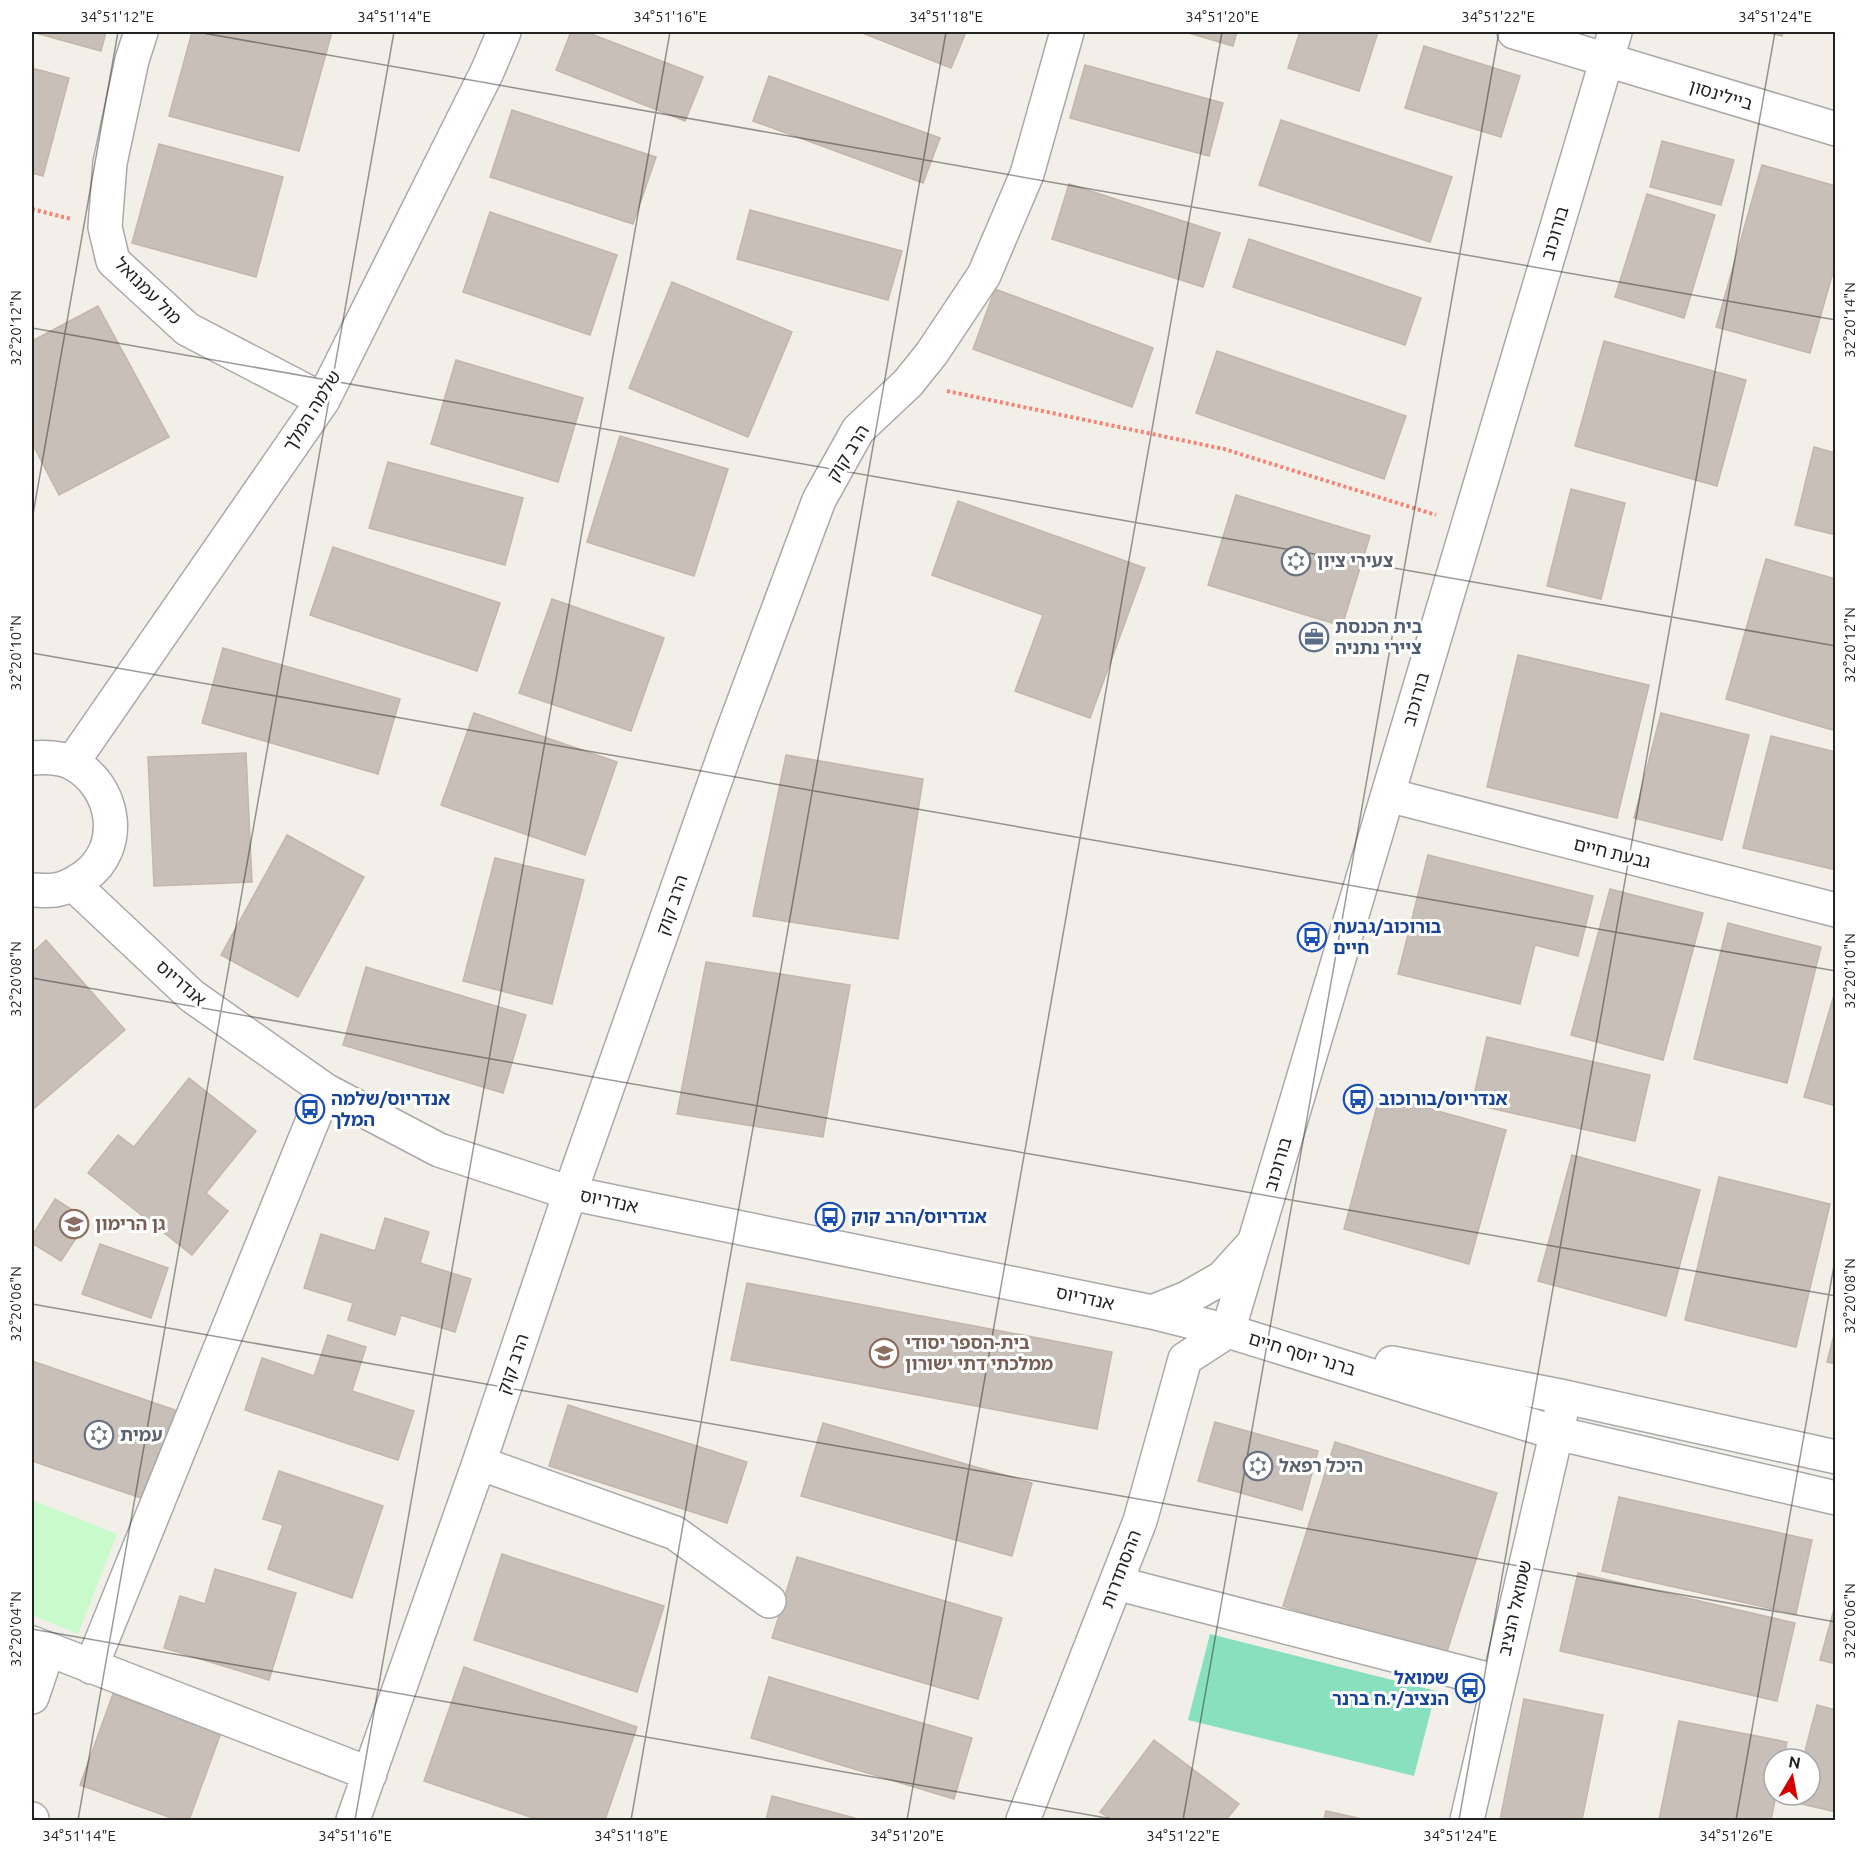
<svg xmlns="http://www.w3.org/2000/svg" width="1867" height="1852" font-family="Ubuntu,'Noto Sans Hebrew',sans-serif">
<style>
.park{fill:#c8facc}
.pitch{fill:#88e0be}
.building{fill:#c7bfb8;stroke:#c4b6ab;stroke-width:1.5}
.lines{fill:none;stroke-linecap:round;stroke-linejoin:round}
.minor-casing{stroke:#a9a9a9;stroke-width:36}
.path{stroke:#fa8072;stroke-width:4;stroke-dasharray:3 3;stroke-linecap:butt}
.minor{stroke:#fff;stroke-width:33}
.ticks{fill:none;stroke:#222;stroke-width:1.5;stroke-opacity:0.45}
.labels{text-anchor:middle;stroke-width:6;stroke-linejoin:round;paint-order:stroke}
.street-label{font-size:18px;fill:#222;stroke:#fff}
.worship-label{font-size:18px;font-weight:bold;fill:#5b616d;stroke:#fff;text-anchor:start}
.service-label{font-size:18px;font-weight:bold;fill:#4e5e75;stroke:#fff;text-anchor:start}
.transit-label{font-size:18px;font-weight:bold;fill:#164399;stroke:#fff;text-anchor:start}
.education-label{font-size:18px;font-weight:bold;fill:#785e54;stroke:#fff;text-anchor:start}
.neatline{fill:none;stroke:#222;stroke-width:2}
.ticks-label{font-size:15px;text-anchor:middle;fill:#222}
</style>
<rect width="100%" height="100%" fill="#f2efe9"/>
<path class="park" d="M 32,1500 L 117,1534 L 78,1634 L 32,1615 Z"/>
<path class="pitch" d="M 1210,1634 L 1436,1691 L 1414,1776 L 1188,1720 Z"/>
<path class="building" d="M 32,32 L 106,32 L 101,51 Z
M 192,32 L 332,32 L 299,151 L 169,116 Z
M 571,32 L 586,32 L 703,77 L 685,121 L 556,70 Z
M 860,32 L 966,32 L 951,68 Z
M 1185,32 L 1237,32 L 1233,46 Z
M 1300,32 L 1378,32 L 1359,91 L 1288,68 Z
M 1766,32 L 1783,32 L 1782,36 Z
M 1424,46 L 1520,76 L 1501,137 L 1405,108 Z
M 1085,65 L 1223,103 L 1209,156 L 1070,118 Z
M 32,68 L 69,78 L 43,176 L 32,173 Z
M 769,76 L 940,138 L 923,183 L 753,121 Z
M 512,110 L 656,157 L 633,224 L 490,177 Z
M 1281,120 L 1452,177 L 1430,242 L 1259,185 Z
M 1662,141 L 1734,160 L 1721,205 L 1650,187 Z
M 159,144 L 283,177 L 256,277 L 132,243 Z
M 1762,165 L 1836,186 L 1836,262 L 1810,353 L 1716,327 Z
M 1069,184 L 1220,233 L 1203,287 L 1052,239 Z
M 1647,194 L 1715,215 L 1684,318 L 1615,297 Z
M 750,210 L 902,251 L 888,300 L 737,259 Z
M 490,212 L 617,255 L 590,335 L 463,292 Z
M 1249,239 L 1421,298 L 1405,345 L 1233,287 Z
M 672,282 L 792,332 L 748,437 L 629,388 Z
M 995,289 L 1153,348 L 1132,407 L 973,349 Z
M 98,306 L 169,437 L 59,495 L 32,443 L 32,341 Z
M 1604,341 L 1746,380 L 1717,486 L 1575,446 Z
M 1217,351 L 1406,416 L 1384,479 L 1196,413 Z
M 456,360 L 583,398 L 558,482 L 431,444 Z
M 620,436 L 728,469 L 694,576 L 587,542 Z
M 1814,447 L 1836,453 L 1836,535 L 1795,525 Z
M 388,462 L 523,498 L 505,565 L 369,528 Z
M 1571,489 L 1625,503 L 1601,599 L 1547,586 Z
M 1236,495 L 1370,536 L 1342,626 L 1208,585 Z
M 958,501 L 1145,568 L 1090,718 L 1015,691 L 1043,615 L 932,575 Z
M 333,547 L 500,603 L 477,671 L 310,615 Z
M 1766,559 L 1836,579 L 1836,731 L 1726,699 Z
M 552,599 L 664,638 L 631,731 L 519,693 Z
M 223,648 L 400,699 L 378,774 L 202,723 Z
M 1518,655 L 1649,685 L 1617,818 L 1487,787 Z
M 474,713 L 617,762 L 585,855 L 441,805 Z
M 1661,713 L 1749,735 L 1722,840 L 1634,818 Z
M 1771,736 L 1836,752 L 1836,870 L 1743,848 Z
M 246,753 L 252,882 L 154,886 L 148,757 Z
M 786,755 L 923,779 L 898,939 L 753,916 Z
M 287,835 L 364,877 L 298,997 L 221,955 Z
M 1428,855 L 1593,896 L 1578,956 L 1535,945 L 1520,1004 L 1398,974 Z
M 495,858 L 584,880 L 552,1004 L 463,981 Z
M 1610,889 L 1703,913 L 1663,1060 L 1571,1035 Z
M 1728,923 L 1821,947 L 1787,1083 L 1694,1059 Z
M 46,940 L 125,1030 L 32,1110 L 32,953 Z
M 706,962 L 850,985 L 823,1137 L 677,1114 Z
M 366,967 L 526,1015 L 503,1093 L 343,1045 Z
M 1836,988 L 1836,1106 L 1804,1097 Z
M 1487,1037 L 1650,1075 L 1635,1141 L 1472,1104 Z
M 189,1078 L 256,1131 L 206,1193 L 228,1211 L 192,1255 L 88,1173 L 118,1135 L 134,1147 Z
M 1380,1095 L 1506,1130 L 1469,1264 L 1344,1229 Z
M 1572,1155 L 1700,1190 L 1666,1316 L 1538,1281 Z
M 1719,1177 L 1830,1204 L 1796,1347 L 1685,1320 Z
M 55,1199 L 88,1220 L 61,1261 L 32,1243 L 32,1236 Z
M 385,1218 L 429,1232 L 420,1263 L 471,1279 L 455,1332 L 401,1315 L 395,1335 L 348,1320 L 353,1303 L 304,1288 L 321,1234 L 375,1251 Z
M 100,1244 L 168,1268 L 151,1318 L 82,1294 Z
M 747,1283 L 1112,1352 L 1097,1429 L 731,1360 Z
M 1836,1327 L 1836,1364 L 1827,1362 Z
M 328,1335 L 366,1347 L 352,1391 L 414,1411 L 398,1460 L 245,1410 L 262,1358 L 314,1376 Z
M 32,1361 L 175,1410 L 144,1499 L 32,1461 Z
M 568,1405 L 747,1462 L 727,1523 L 549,1466 Z
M 1215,1422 L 1318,1451 L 1302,1510 L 1198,1481 Z
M 823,1423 L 1032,1483 L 1012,1556 L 801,1496 Z
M 1335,1442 L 1497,1493 L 1445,1658 L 1283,1606 Z
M 279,1471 L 383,1506 L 352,1598 L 268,1569 L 283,1525 L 263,1519 Z
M 1619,1497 L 1812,1540 L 1796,1614 L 1602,1571 Z
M 502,1554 L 664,1606 L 637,1692 L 474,1640 Z
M 797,1557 L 1002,1618 L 978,1699 L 772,1638 Z
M 215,1569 L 296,1593 L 269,1680 L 164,1648 L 180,1596 L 205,1604 Z
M 1578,1573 L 1795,1623 L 1777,1701 L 1560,1651 Z
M 1836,1602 L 1836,1664 L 1820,1660 Z
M 464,1667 L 637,1727 L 605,1820 L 539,1820 L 424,1781 Z
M 769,1677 L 972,1738 L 954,1799 L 751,1738 Z
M 113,1694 L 221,1733 L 189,1820 L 177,1820 L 80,1785 Z
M 1524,1699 L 1603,1715 L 1582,1820 L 1500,1820 Z
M 1817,1705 L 1836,1710 L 1836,1812 L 1793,1802 L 1795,1795 L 1810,1795 L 1810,1759 L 1803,1759 Z
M 1679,1721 L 1787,1742 L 1784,1759 L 1774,1759 L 1774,1795 L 1776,1795 L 1771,1820 L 1659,1820 Z
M 1154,1740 L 1239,1804 L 1226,1820 L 1112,1820 L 1100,1812 Z
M 772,1796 L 862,1820 L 766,1820 Z
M 1326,1811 L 1367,1820 L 1324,1820 Z"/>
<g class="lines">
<g class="minor-casing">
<path id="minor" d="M 141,32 L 132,60 L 110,163 L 105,227 L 113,261 L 187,329 L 323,400
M 1514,32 L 1836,129
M 32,758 C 45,757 60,757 72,763 C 115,785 126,848 84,877 C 75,883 65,889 55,890 C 47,891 39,890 32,890
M 72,763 L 323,400 L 487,72 L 504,32
M 1388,795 L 1836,910
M 73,884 L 192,996 L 325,1090 L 439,1150 L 570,1193 L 1152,1312 L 1228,1331 L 1556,1433 L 1836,1498
M 1152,1312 L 1187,1298 L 1222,1278 L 1251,1246
M 1228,1331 L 1615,32
M 1392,1363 L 1565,1397 L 1836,1457
M 479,1463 L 675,1533 L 769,1601
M 1116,1583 L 1498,1682
M 32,1643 L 370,1774
M 91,1667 L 325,1090
M 32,1697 L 48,1650
M 32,1819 L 32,1820
M 353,1820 L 479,1463 L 570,1193 L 731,736 L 819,500 L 858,430 L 908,383 L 932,353 L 984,275 L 1027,174 L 1067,32
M 1023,1820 L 1140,1521 L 1185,1359 L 1228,1331
M 1467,1820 L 1561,1413"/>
</g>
<path class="path" d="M 32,209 L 71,219
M 947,391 L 1224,449 L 1436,515"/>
<use href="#minor" class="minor"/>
</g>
<path class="ticks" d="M 197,32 L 1836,320M 32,328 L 1836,646M 32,520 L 118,32M 32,653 L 1836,971M 32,978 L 1836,1296M 32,1304 L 1836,1622M 32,1629 L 1118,1820M 78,1820 L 394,32M 355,1820 L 670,32M 631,1820 L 946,32M 907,1820 L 1222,32M 1183,1820 L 1499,32M 1459,1820 L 1775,32M 1736,1820 L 1836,1254"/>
<defs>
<g id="synagogue-ring" transform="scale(1.5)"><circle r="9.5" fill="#fff" stroke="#6b7280" stroke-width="1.5"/><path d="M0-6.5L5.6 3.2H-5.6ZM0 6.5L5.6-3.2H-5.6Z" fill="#6b7280"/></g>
<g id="office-ring" transform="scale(1.5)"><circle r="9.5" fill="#fff" stroke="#5c6f8a" stroke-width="1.5"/><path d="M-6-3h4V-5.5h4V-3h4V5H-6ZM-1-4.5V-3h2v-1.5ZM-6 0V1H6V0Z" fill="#5c6f8a"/></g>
<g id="bus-ring" transform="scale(1.5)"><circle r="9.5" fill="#fff" stroke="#1a4fb4" stroke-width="1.5"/><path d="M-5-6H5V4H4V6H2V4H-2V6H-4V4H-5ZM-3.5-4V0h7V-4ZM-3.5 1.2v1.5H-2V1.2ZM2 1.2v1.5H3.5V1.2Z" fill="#1a4fb4"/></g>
<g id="school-ring" transform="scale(1.5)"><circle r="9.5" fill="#fff" stroke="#8d6e63" stroke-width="1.5"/><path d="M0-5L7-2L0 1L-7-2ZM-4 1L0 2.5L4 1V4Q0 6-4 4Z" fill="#8d6e63"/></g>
</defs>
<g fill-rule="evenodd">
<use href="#synagogue-ring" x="1296" y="561"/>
<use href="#office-ring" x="1314" y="637"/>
<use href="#bus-ring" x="1312" y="937"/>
<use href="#bus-ring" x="1358" y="1099"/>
<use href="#bus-ring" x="310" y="1109"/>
<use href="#bus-ring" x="830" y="1217"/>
<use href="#school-ring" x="74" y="1224"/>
<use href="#school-ring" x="884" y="1353"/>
<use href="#synagogue-ring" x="99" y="1435"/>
<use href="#synagogue-ring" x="1258" y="1466"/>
<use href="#bus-ring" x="1470" y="1688"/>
</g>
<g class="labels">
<g class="street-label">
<text transform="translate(1721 95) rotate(17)" y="6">ביילינסון</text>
<text transform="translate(1555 233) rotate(-73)" y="6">בורוכוב</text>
<text transform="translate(148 291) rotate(45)" y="6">מול עמנואל</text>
<text transform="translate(312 411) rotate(-58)" y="6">שלמה המלך</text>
<text transform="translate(848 453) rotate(-58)" y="6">הרב קוק</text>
<text transform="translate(1416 699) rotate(-74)" y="6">בורוכוב</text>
<text transform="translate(1612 853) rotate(14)" y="6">גבעת חיים</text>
<text transform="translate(672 905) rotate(-71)" y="6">הרב קוק</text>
<text transform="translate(181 983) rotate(41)" y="6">אנדריוס</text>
<text transform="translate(1278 1164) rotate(-73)" y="6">בורוכוב</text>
<text transform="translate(609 1201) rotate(12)" y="6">אנדריוס</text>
<text transform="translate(1085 1298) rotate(12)" y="6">אנדריוס</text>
<text transform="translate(1302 1354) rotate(17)" y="6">ברנר יוסף חיים</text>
<text transform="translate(513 1364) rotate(-71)" y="6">הרב קוק</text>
<text transform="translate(1121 1569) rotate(-69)" y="6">ההסתדרות</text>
<text transform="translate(1515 1608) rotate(-77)" y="6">שמואל הנציב</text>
</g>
<g class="worship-label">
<text x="1317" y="567">צעירי ציון</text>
<text x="120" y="1441">עמית</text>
<text x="1279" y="1472">היכל רפאל</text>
</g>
<g class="service-label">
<text x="1335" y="633">בית הכנסת<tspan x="1335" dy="21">ציירי נתניה</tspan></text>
</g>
<g class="transit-label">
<text x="1333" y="933">בורוכוב/גבעת<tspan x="1333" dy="21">חיים</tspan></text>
<text x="331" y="1105">אנדריוס/שלמה<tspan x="331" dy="21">המלך</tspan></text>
<text x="1379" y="1105">אנדריוס/בורוכוב</text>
<text x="851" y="1223">אנדריוס/הרב קוק</text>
<text x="1449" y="1684" text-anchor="end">שמואל<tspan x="1449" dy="21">הנציב/י.ח ברנר</tspan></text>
</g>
<g class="education-label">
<text x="95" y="1230">גן הרימון</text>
<text x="905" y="1349">בית-הספר יסודי<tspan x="905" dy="21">ממלכתי דתי ישורון</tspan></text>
</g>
</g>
<rect width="1867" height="1852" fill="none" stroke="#ffffff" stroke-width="66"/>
<g transform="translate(1792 1777) rotate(10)"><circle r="28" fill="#ffffff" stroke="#a7a7a7" stroke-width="1.5"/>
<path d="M0-4.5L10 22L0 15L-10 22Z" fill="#d40000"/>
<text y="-9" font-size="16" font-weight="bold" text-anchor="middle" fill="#222222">N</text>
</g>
<rect x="33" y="33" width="1801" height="1786" class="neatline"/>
<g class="ticks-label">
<text x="117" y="22">34°51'12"E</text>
<text x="394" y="22">34°51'14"E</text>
<text x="670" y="22">34°51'16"E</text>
<text x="946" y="22">34°51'18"E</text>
<text x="1222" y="22">34°51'20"E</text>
<text x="1498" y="22">34°51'22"E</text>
<text x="1775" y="22">34°51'24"E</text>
<text transform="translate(1850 320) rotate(-90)" y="5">32°20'14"N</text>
<text transform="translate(16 328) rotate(-90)" y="5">32°20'12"N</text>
<text transform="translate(1850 645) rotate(-90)" y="5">32°20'12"N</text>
<text transform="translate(16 653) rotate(-90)" y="5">32°20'10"N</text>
<text transform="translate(1850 971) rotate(-90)" y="5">32°20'10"N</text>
<text transform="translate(16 979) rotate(-90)" y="5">32°20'08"N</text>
<text transform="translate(1850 1296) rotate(-90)" y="5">32°20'08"N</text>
<text transform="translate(16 1304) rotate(-90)" y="5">32°20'06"N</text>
<text transform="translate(1850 1621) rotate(-90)" y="5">32°20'06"N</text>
<text transform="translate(16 1629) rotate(-90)" y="5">32°20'04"N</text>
<text x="79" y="1841">34°51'14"E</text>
<text x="355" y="1841">34°51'16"E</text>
<text x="631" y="1841">34°51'18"E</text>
<text x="907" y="1841">34°51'20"E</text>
<text x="1183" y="1841">34°51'22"E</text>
<text x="1460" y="1841">34°51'24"E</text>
<text x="1736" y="1841">34°51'26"E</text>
</g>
</svg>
